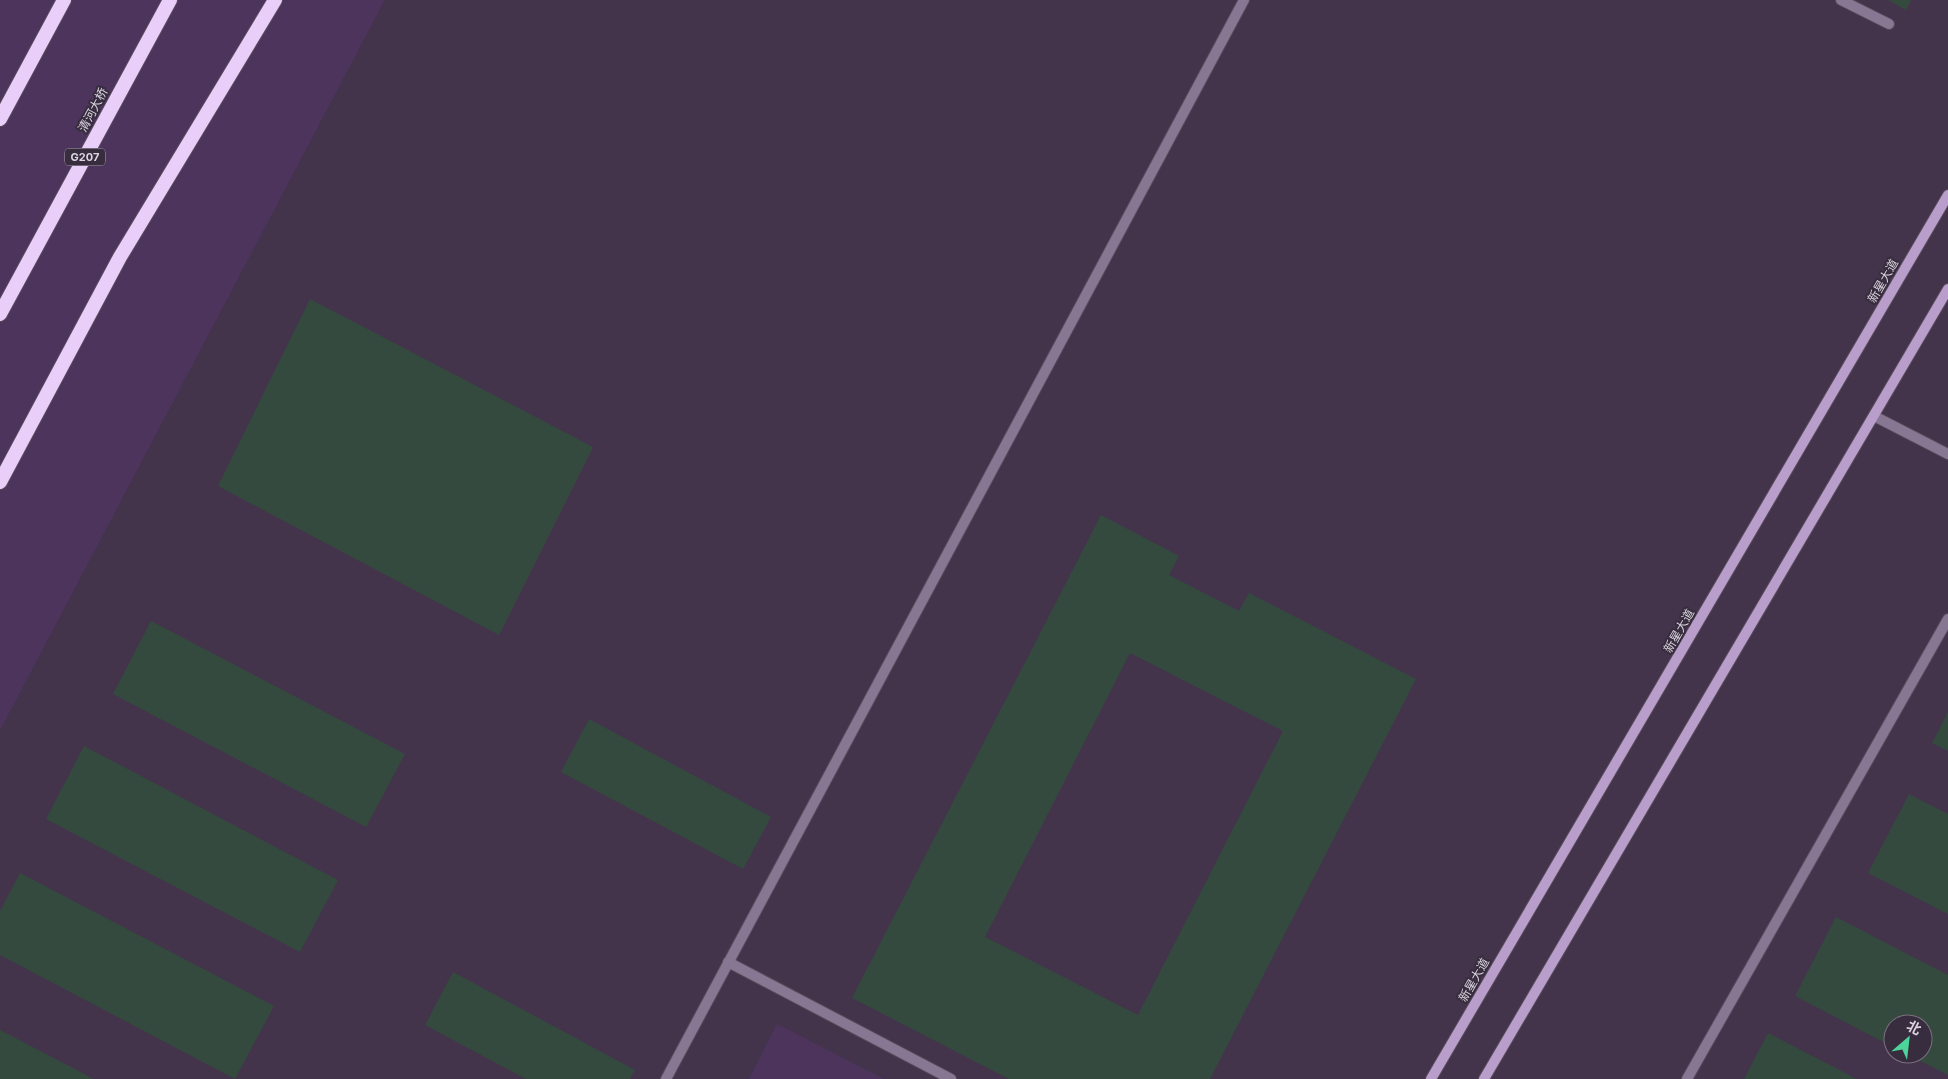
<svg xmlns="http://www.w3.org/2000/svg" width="1948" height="1079" font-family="Inter,'Noto Sans SC',sans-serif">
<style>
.built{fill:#43344c;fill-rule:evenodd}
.green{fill:#4d345c}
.building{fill:#344a3e;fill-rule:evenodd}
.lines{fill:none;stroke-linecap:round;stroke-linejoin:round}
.service-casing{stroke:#564b5b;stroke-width:12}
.secondary-casing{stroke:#564b5b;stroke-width:12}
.trunk-casing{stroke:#564b5b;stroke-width:16}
.service{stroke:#887793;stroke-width:10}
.secondary{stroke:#b99dcb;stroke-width:10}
.trunk{stroke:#e9cefa;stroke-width:14}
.labels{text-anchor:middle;stroke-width:4;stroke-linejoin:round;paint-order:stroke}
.shield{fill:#382d3e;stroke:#aba3b0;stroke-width:1}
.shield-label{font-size:11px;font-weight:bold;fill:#dcd5e1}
.street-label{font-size:12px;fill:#dcd5e1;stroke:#382d3e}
</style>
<rect width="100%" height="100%" fill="#382d3e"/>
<path class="built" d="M 385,0 L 1948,0 L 1948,1079 L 0,1079 L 0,731 ZM 1893,1024 L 1923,1024 L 1923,1054 L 1893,1054 Z"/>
<path class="green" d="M 0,0 L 385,0 L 0,731 Z
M 777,1024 L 884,1079 L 749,1079 Z"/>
<path class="building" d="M 1888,0 L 1911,0 L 1906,10 Z
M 310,299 L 593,447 L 499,635 L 218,486 Z
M 1101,515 L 1179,556 L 1169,575 L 1239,611 L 1249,593 L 1416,679 L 1210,1079 L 1009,1079 L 852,998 ZM 1130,653 L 1283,731 L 1138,1015 L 985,937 Z
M 151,621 L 405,754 L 366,827 L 113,694 Z
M 1948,712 L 1948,751 L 1932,743 Z
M 589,719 L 771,817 L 743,869 L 561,772 Z
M 84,746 L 338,880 L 300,952 L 46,819 Z
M 1909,794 L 1948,814 L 1948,914 L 1868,873 Z
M 20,873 L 274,1006 L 235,1079 L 0,955 L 0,911 Z
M 1836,917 L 1948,975 L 1948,1075 L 1907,1054 L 1923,1054 L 1923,1024 L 1893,1024 L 1893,1047 L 1795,996 Z
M 453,972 L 635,1070 L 630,1079 L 526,1079 L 425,1025 Z
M 0,1030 L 94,1079 L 0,1079 Z
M 1768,1033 L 1857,1079 L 1744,1079 Z"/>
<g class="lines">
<g class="service-casing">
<path id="service" d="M 1841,0 L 1889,24
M 1874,416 L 1948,454
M 728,962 L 951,1079
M 666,1079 L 1244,0
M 1687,1079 L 1948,619"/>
</g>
<g class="secondary-casing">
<path id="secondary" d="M 1431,1079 L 1948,195
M 1484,1079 L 1948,289"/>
</g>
<g class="trunk-casing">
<path id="trunk" d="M 0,119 L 64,0
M 0,314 L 170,0
M 0,482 L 120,257 L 275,0"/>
</g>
<use href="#service" class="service"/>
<use href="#secondary" class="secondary"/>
<use href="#trunk" class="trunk"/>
</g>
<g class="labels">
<rect class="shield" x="65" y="148.5" width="40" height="17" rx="4"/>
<g class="shield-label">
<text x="85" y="161">G207</text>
</g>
<g class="street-label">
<text transform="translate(93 110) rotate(-62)" y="4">清河大桥</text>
<text transform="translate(1883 281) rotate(-60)" y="4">新星大道</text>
<text transform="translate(1679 631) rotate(-60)" y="4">新星大道</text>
<text transform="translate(1474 980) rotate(-60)" y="4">新星大道</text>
</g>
</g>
<g transform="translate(1908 1039) rotate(28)"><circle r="24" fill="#382d3e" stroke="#7a707f"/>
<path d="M0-4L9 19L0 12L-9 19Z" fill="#4cd49b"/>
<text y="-8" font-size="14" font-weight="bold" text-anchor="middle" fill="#dcd5e1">北</text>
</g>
</svg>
